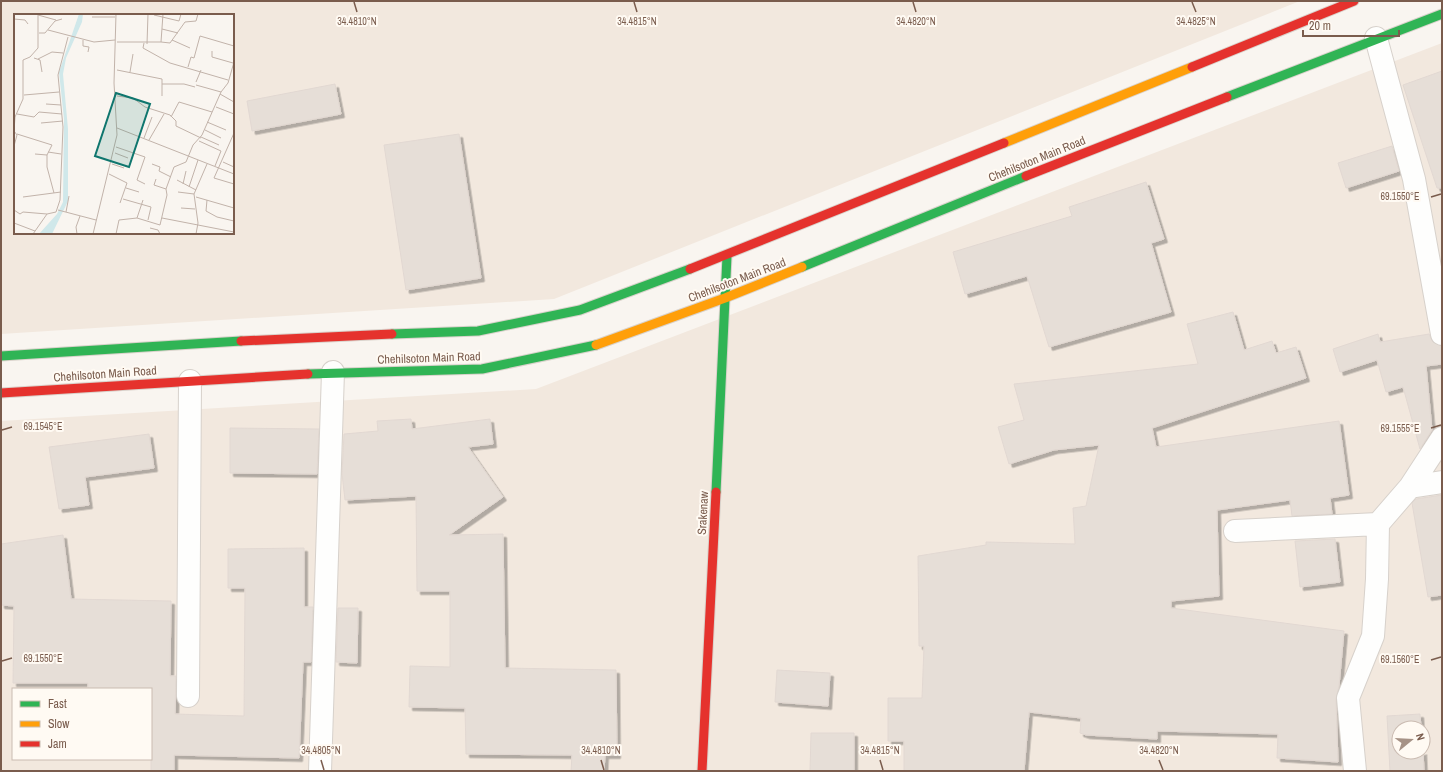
<svg xmlns="http://www.w3.org/2000/svg" width="1443" height="772" font-family="'Archivo Narrow',sans-serif">
<style>
.residential{fill:#f2e8de;fill-rule:evenodd}
.building{fill:#e6ded7;stroke:#e2d8d2;filter:url(#shadow)}
.lines{fill:none;stroke-linecap:round;stroke-linejoin:round}
.street-casing{stroke:#d7d1cb;stroke-width:24}
.fast-casing{stroke:#d9d2cb;stroke-width:11}
.slow-casing{stroke:#d9d2cb;stroke-width:11}
.jam-casing{stroke:#d9d2cb;stroke-width:11}
.street{stroke:#fefefd;stroke-width:22}
.fast{stroke:#30b455;stroke-width:9}
.slow{stroke:#ff9f0a;stroke-width:9}
.jam{stroke:#e5322d;stroke-width:9}
.ticks{fill:none;stroke:#7a5c4d;stroke-width:1.5}
.labels{text-anchor:middle;stroke-width:4;stroke-linejoin:round;paint-order:stroke}
.street-label{font-size:12px;fill:#7a5c4d;stroke:#fffaf3}
.inset-road{fill:none;stroke:#c2b3aa;stroke-width:1}
.view{fill:#0f766e;fill-opacity:0.15;stroke:#0f766e;stroke-width:2}
.inset-edge{fill:none;stroke:#7a5c4d;stroke-width:2}
.ticks-label{font-size:10px;text-anchor:middle;fill:#7a5c4d;stroke:#fffaf3;stroke-width:4;stroke-linejoin:round;paint-order:stroke}
</style>
<defs>
<filter id="shadow"><feDropShadow dx="3.5" dy="3.5" stdDeviation="0" flood-color="#0004"/></filter>
</defs>
<rect width="100%" height="100%" fill="#f9f5f0"/>
<path class="residential" d="M 1,1 L 1300,1 L 554,299 L 1,334 ZM 15,15 L 233,15 L 233,233 L 15,233 Z
M 1442,43 L 1442,771 L 1,771 L 1,421 L 536,389 ZM 13,689 L 151,689 L 151,759 L 13,759 ZM 1399,728 L 1423,728 L 1423,752 L 1399,752 Z"/>
<path class="building" d="M 1442,71 L 1442,188 L 1437,188 L 1403,85 Z
M 335,84 L 341,114 L 252,131 L 247,101 Z
M 459,134 L 481,278 L 406,290 L 384,145 Z
M 1392,146 L 1399,171 L 1346,188 L 1338,163 Z
M 1146,182 L 1164,239 L 1151,243 L 1171,312 L 1049,347 L 1027,276 L 965,294 L 953,252 L 1072,216 L 1069,207 Z
M 1233,312 L 1244,350 L 1272,341 L 1276,353 L 1296,347 L 1306,378 L 1152,428 L 1156,447 L 1339,421 L 1349,495 L 1330,498 L 1332,514 L 1292,516 L 1290,500 L 1217,510 L 1219,596 L 1171,601 L 1171,608 L 1344,631 L 1339,686 L 1336,699 L 1338,762 L 1277,758 L 1278,734 L 1157,731 L 1157,739 L 1086,735 L 1080,733 L 1081,718 L 1029,712 L 1024,771 L 904,771 L 904,741 L 888,741 L 888,698 L 922,698 L 924,646 L 919,646 L 918,556 L 986,545 L 986,542 L 1075,544 L 1073,508 L 1086,506 L 1099,445 L 1054,450 L 1009,464 L 998,427 L 1024,420 L 1014,384 L 1198,364 L 1187,324 Z
M 1378,334 L 1380,342 L 1429,334 L 1433,342 L 1442,346 L 1442,364 L 1426,366 L 1432,430 L 1420,449 L 1403,387 L 1386,392 L 1377,360 L 1340,372 L 1333,349 Z
M 411,419 L 412,429 L 490,419 L 493,444 L 468,447 L 503,497 L 449,535 L 503,534 L 505,668 L 616,670 L 617,755 L 605,755 L 604,771 L 571,771 L 572,755 L 466,754 L 465,708 L 409,707 L 410,666 L 450,667 L 450,591 L 417,591 L 416,496 L 345,500 L 342,474 L 344,434 L 378,431 L 377,421 Z
M 230,428 L 319,429 L 317,474 L 230,473 Z
M 149,434 L 154,468 L 85,477 L 89,505 L 59,509 L 49,447 Z
M 1442,495 L 1442,595 L 1428,597 L 1412,503 L 1416,499 Z
M 63,535 L 71,599 L 171,601 L 170,676 L 176,676 L 175,714 L 244,716 L 245,588 L 228,588 L 228,549 L 304,548 L 304,607 L 313,607 L 311,662 L 303,662 L 299,758 L 174,755 L 174,771 L 151,771 L 151,689 L 88,689 L 88,683 L 13,683 L 14,606 L 1,605 L 1,544 Z
M 1335,539 L 1340,582 L 1300,587 L 1295,541 Z
M 338,608 L 358,608 L 357,663 L 336,662 Z
M 777,670 L 830,673 L 828,706 L 775,702 Z
M 1420,714 L 1421,728 L 1399,728 L 1399,752 L 1423,752 L 1423,751 L 1424,771 L 1390,771 L 1387,716 Z
M 811,733 L 854,733 L 854,771 L 810,771 Z"/>
<g class="lines">
<g class="street-casing">
<path id="street" d="M 1376,38 L 1414,179 L 1442,334
M 1410,487 L 1442,482
M 1235,531 L 1378,524
M 188,696 L 190,381
M 320,771 L 333,372
M 1355,771 L 1348,698 L 1373,636 L 1377,579 L 1378,524 L 1410,487 L 1442,438"/>
</g>
<g class="fast-casing">
<path id="fast" d="M 1227,97 L 1442,14
M 802,267 L 1026,176
M 392,334 L 478,331 L 580,310 L 690,269
M 1,356 L 241,341
M 308,374 L 482,369 L 596,345
M 716,492 L 727,256"/>
</g>
<g class="slow-casing">
<path id="slow" d="M 1004,143 L 1192,67
M 596,345 L 725,298 L 802,267"/>
</g>
<g class="jam-casing">
<path id="jam" d="M 1192,67 L 1354,1
M 1026,176 L 1227,97
M 690,269 L 1004,143
M 241,341 L 392,334
M 1,393 L 308,374
M 702,771 L 716,492"/>
</g>
<use href="#street" class="street"/>
<use href="#fast" class="fast"/>
<use href="#slow" class="slow"/>
<use href="#jam" class="jam"/>
</g>
<path class="ticks" d="M 354,2 L 357,12M 634,2 L 637,12M 913,2 L 916,12M 1192,2 L 1196,12M 1431,197 L 1441,194M 1431,428 L 1441,425M 2,430 L 12,427M 1431,660 L 1441,657M 2,661 L 12,658M 321,760 L 324,770M 601,760 L 604,770M 880,760 L 883,770M 1159,760 L 1163,770"/>
<g class="labels">
<g class="street-label">
<text transform="translate(1037 159) rotate(-22)" y="4">Chehilsoton Main Road</text>
<text transform="translate(737 280) rotate(-21)" y="4">Chehilsoton Main Road</text>
<text transform="translate(429 358) rotate(-2)" y="4">Chehilsoton Main Road</text>
<text transform="translate(105 374) rotate(-4)" y="4">Chehilsoton Main Road</text>
<text transform="translate(703 513) rotate(-87)" y="4">Srakenaw</text>
</g>
</g>
<g transform="translate(14 14)">
<rect width="220" height="220" fill="#f9f5f0"/>
<path d="M 65,0 L 69,0 L 68,8 L 52,44 L 49,60 L 54,115 L 54,187 L 38,220 L 25,220 L 43,200 L 49,188 L 50,105 L 45,58 Z" fill="#d0e8ea"/>
<path class="inset-road" d="M 24,1 L 42,6M 140,1 L 165,7 L 167,0M 78,3 L 101,3M 0,5 L 11,6 L 14,10M 148,15 L 164,19M 34,16 L 80,28 L 101,26M 25,19 L 31,19 L 41,7 L 48,5M 69,26 L 69,32 L 75,33 L 74,38M 158,26 L 176,34M 103,28 L 147,28 L 149,0M 147,28 L 156,29 L 171,8 L 182,7 L 184,0M 130,29 L 129,34 L 156,49 L 214,66M 133,30 L 134,0M 198,37 L 198,43 L 219,49M 20,44 L 26,46 L 28,58M 24,45 L 38,38 L 49,39M 174,53 L 177,43 L 180,44 L 186,22 L 220,32M 103,56 L 148,65 L 148,82M 116,58 L 119,40M 182,68 L 187,56M 148,70 L 170,70 L 181,73M 182,71 L 207,78M 206,80 L 220,88M 10,81 L 45,78M 103,82 L 119,84 L 131,93 L 156,101 L 162,107 L 162,112 L 187,124M 32,90 L 47,91M 202,93 L 220,100M 3,100 L 20,103 L 25,98 L 48,100M 157,103 L 165,88 L 198,98M 193,108 L 212,116M 27,109 L 49,107M 103,114 L 220,160M 191,116 L 207,124M 220,119 L 200,164 L 220,170M 3,120 L 38,131 L 33,141 L 21,140M 187,123 L 205,131M 130,124 L 138,103M 135,126 L 150,100M 185,127 L 207,137 L 201,152M 0,132 L 3,121 L 0,117 L 1,103 L 9,85 L 9,46 L 16,43 L 24,34 L 24,0M 102,133 L 131,143 L 123,166 L 131,170M 34,138 L 47,140M 101,139 L 114,144M 33,141 L 33,153 L 40,179M 209,148 L 220,153M 98,150 L 110,154M 138,150 L 146,153 L 145,157 L 157,163M 95,160 L 113,169 L 106,189M 142,165 L 140,171 L 152,175M 163,166 L 182,176M 169,170 L 172,157M 175,173 L 184,146M 112,174 L 125,178M 152,175 L 160,153 L 172,148 L 179,131 L 188,121 L 207,78 L 214,69 L 220,48M 164,178 L 180,180M 9,183 L 47,178M 182,183 L 220,194M 109,185 L 137,193 L 134,206M 193,186 L 192,197 L 203,203 L 220,207M 167,194 L 181,195M 0,196 L 6,200 L 9,198 L 33,200M 44,196 L 82,206M 52,198 L 55,182M 123,204 L 129,186M 148,204 L 220,218M 0,209 L 21,217M 136,214 L 144,216 L 146,220M 19,220 L 33,200 L 42,198 L 46,186 L 49,113 L 44,61 L 54,23M 63,220 L 62,213 L 66,202M 79,220 L 103,121 L 100,69 L 102,0M 102,220 L 105,206 L 123,204 L 146,211 L 153,181 L 152,175M 182,220 L 184,209 L 180,180 L 193,150"/>
<path class="view" d="M 102,79 L 136,90 L 115,153 L 81,142 Z"/>
<rect width="220" height="220" class="inset-edge"/>
</g>
<g class="ticks-label">
<text x="357" y="25">34.4810°N</text>
<text x="637" y="25">34.4815°N</text>
<text x="916" y="25">34.4820°N</text>
<text x="1196" y="25">34.4825°N</text>
<text x="1400" y="200">69.1550°E</text>
<text x="43" y="430">69.1545°E</text>
<text x="1400" y="432">69.1555°E</text>
<text x="43" y="662">69.1550°E</text>
<text x="1400" y="663">69.1560°E</text>
<text x="321" y="754">34.4805°N</text>
<text x="601" y="754">34.4810°N</text>
<text x="880" y="754">34.4815°N</text>
<text x="1159" y="754">34.4820°N</text>
</g>
<rect width="1443" height="772" fill="none" stroke="#7a5c4d" stroke-width="4"/>
<rect x="12" y="688" width="140" height="72" fill="#fffaf3" stroke="#cabbb1"/>
<rect x="20" y="701" width="20" height="6" fill="#30b455" stroke="#cabbb1"/>
<text x="48" y="708" font-size="12" fill="#7a5c4d">Fast</text>
<rect x="20" y="721" width="20" height="6" fill="#ff9f0a" stroke="#cabbb1"/>
<text x="48" y="728" font-size="12" fill="#7a5c4d">Slow</text>
<rect x="20" y="741" width="20" height="6" fill="#e5322d" stroke="#cabbb1"/>
<text x="48" y="748" font-size="12" fill="#7a5c4d">Jam</text>
<g transform="translate(1411 740) rotate(72)"><circle r="19" fill="#fffaf3" stroke="#cabbb1"/>
<path d="M0-3L7 15L0 10L-7 15Z" fill="#a69286"/>
<text y="-6" font-size="11" font-weight="bold" text-anchor="middle" fill="#7a5c4d">N</text>
</g>
<path d="M1303 30v6h96v-6" fill="none" stroke="#7a5c4d" stroke-width="2"/>
<text x="1309" y="30" font-size="12" fill="#7a5c4d" stroke="#fffaf3" stroke-width="3" paint-order="stroke">20 m</text>
</svg>
